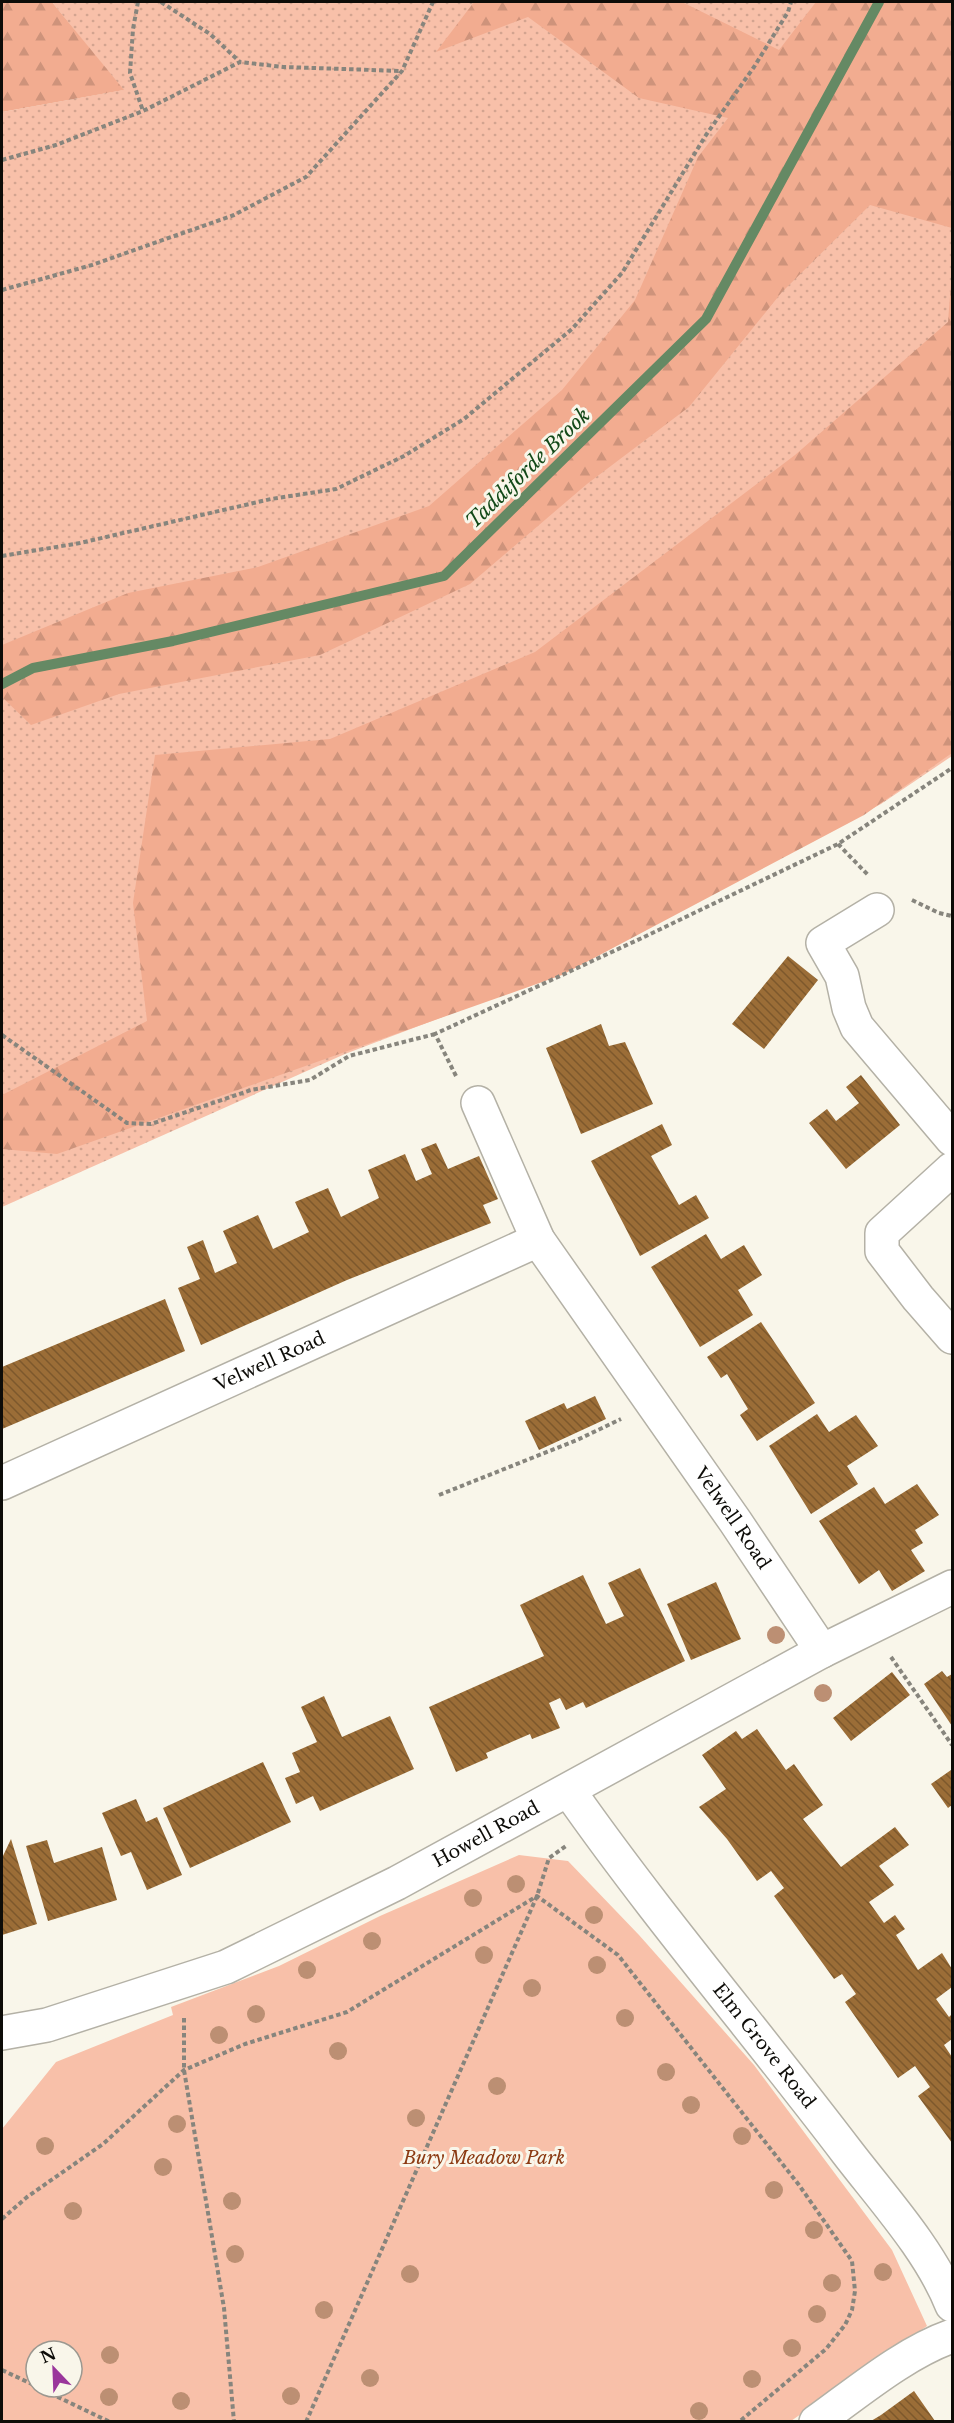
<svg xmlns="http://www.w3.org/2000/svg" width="954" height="2423" font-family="'Libre Baskerville',serif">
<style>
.grass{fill:url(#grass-dots)}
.forest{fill:url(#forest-firs)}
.park{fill:#f8c0a9;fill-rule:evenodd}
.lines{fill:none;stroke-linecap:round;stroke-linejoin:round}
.stream{stroke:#658964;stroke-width:10}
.building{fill:url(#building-back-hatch)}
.minor-casing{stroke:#b4b1a6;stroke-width:36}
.path{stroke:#87857d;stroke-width:4;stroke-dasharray:4.5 3;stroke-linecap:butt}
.minor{stroke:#fff;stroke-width:33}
.tree{fill:#bc8f73}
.labels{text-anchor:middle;stroke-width:6;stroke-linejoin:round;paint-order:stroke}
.street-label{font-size:18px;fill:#0d0c08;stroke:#f9f6ea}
.park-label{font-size:18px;font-style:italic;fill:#8b3a12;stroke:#f9f6ea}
.water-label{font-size:20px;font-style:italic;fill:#134918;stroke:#f9f6ea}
</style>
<defs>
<pattern id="grass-dots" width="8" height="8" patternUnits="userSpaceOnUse" patternTransform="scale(1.5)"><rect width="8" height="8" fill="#f8c0a9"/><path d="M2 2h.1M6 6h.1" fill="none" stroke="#d3a490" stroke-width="1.8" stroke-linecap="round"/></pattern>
<pattern id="forest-firs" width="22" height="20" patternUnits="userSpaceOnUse" patternTransform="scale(1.5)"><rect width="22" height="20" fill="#f2ac90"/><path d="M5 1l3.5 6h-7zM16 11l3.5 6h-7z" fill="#ce937b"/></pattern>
<pattern id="building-back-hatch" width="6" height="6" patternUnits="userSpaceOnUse" patternTransform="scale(1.5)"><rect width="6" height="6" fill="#9b6d37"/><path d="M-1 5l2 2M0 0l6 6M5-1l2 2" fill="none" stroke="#7d582c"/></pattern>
</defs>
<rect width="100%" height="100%" fill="#f9f6ea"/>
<path class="grass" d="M 52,2 L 952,2 L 952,756 L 881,804 L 566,970 L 345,1054 L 2,1207 L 2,112 L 123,90 Z"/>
<path class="forest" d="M 2,2 L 52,2 L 124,90 L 2,112 Z
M 474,2 L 682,2 L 779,50 L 816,2 L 952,2 L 952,228 L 870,205 L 782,292 L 689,407 L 587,484 L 470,584 L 320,655 L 119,694 L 31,725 L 2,697 L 2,645 L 128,593 L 258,567 L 429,506 L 562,390 L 635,300 L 698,157 L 728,118 L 639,98 L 528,17 L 436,52 Z
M 952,270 L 952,753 L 864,815 L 562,975 L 57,1154 L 2,1149 L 2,1095 L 147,1021 L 133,903 L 155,755 L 330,739 L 535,652 L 795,455 L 948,322 Z"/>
<path class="park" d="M 519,1855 L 568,1861 L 639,1935 L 754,2065 L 892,2250 L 927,2326 L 791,2421 L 2,2422 L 2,2129 L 56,2062 L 173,2015 L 171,2007 L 279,1966 L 380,1916 ZM 36,2351 L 72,2351 L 72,2387 L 36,2387 Z"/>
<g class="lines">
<path class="stream" d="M 2,684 L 33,668 L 173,641 L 444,576 L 706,319 L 879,2"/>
</g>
<path class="building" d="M 788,956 L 818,980 L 764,1049 L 732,1024 Z
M 601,1024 L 609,1046 L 625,1042 L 653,1104 L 581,1134 L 546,1048 Z
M 861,1075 L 900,1125 L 846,1169 L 809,1123 L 827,1109 L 836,1121 L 859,1103 L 846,1087 Z
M 662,1124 L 672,1145 L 651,1156 L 679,1205 L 696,1195 L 709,1218 L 640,1256 L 591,1161 Z
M 436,1143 L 448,1169 L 479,1156 L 498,1199 L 483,1205 L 491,1223 L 347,1280 L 201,1345 L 178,1288 L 200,1279 L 187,1247 L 203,1240 L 215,1273 L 237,1263 L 223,1231 L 258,1215 L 273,1249 L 309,1232 L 295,1202 L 328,1188 L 341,1217 L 379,1198 L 368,1170 L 405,1154 L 416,1181 L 432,1174 L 421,1149 Z
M 706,1234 L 721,1259 L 744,1245 L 762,1275 L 738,1290 L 753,1315 L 700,1347 L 651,1267 Z
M 165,1299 L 185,1351 L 2,1429 L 2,1367 Z
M 761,1322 L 815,1403 L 757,1441 L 740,1415 L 748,1409 L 727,1374 L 721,1378 L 707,1357 Z
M 595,1396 L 606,1419 L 539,1450 L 525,1421 L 564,1403 L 567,1409 Z
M 817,1414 L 829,1432 L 856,1415 L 878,1446 L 847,1466 L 858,1484 L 811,1514 L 769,1446 Z
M 917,1484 L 939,1515 L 915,1530 L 923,1543 L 911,1550 L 925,1571 L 892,1591 L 879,1570 L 859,1584 L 819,1521 L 874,1487 L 885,1504 Z
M 640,1568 L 685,1661 L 586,1708 L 583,1702 L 566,1710 L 560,1698 L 549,1703 L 560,1728 L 532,1739 L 530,1734 L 486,1753 L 488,1758 L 456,1772 L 429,1707 L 544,1656 L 520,1605 L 583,1575 L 606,1624 L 624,1616 L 608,1583 Z
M 716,1582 L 741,1639 L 691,1660 L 667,1604 Z
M 942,1671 L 947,1677 L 952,1674 L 952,1726 L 924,1684 Z
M 892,1672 L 910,1695 L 851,1741 L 833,1718 Z
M 324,1696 L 342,1737 L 390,1716 L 414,1769 L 320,1811 L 313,1796 L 296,1804 L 285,1778 L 300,1772 L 292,1753 L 317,1742 L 301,1707 Z
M 757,1729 L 786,1770 L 794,1764 L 823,1805 L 803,1819 L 841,1867 L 895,1827 L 909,1845 L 879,1866 L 894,1885 L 869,1902 L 884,1923 L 895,1915 L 905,1929 L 896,1935 L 918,1970 L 942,1953 L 952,1969 L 952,1987 L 936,1999 L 949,2017 L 952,2014 L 952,2039 L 944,2045 L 952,2057 L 952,2143 L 918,2096 L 930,2087 L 915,2066 L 898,2078 L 845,2002 L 856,1994 L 842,1974 L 834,1979 L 774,1896 L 784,1888 L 771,1871 L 757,1881 L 727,1839 L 699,1807 L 726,1789 L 702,1755 L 736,1731 L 742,1739 Z
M 263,1762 L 291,1822 L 190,1868 L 163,1808 Z
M 951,1770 L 952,1772 L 952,1805 L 948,1808 L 931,1784 Z
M 136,1799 L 146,1822 L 157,1817 L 182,1875 L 147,1890 L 131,1852 L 121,1856 L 102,1813 Z
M 11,1839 L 37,1924 L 2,1935 L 2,1858 Z
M 47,1840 L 54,1863 L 102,1847 L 117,1900 L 48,1921 L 26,1846 Z
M 914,2391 L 935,2421 L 871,2421 L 881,2415 Z"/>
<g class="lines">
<g class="minor-casing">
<g id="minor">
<path d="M 877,910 L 823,943 L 842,976 L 849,1008 L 857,1027 L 952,1139"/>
<path id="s1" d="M 478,1103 L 538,1240 L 735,1521 L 822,1651"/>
<path d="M 952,1169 L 882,1233 L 882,1251 L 918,1298 L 952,1337"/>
<path id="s2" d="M 2,1483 L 538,1240"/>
<path id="s3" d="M 569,1791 C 656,1915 755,2031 847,2152 C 883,2199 930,2250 952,2305"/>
<path id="s4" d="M 2,2033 L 47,2025 L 226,1967 L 397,1883 L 822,1651 L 952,1587"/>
<path d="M 816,2422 C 858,2392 904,2353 952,2336"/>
</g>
</g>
<path class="path" d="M 138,2 L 133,29 L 130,73 L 143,111
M 161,2 L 210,34 L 240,62
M 2,160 L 56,145 L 143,111 L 240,62 L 283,67 L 402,71
M 2,290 L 92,265 L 234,215 L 306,177 L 402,71 L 433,2
M 2,556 L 80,543 L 271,499 L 336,489 L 404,456 L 464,419 L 572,329 L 622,273 L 706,135 L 754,67 L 788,12 L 791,2
M 838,844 L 869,876
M 912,900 L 939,913 L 952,916
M 2,1035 L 127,1123 L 151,1124 L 251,1090 L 310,1080 L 349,1056 L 435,1034
M 456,1076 L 435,1034 L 644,937 L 838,844 L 952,768
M 439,1495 L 577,1440 L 621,1419
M 891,1657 L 952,1745
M 184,2018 L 184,2070 L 224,2308 L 234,2422
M 2,2219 L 27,2197 L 103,2144 L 184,2070 L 245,2044 L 347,2012 L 537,1896 L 618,1955 L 799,2185 L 852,2261 L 855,2291 L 852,2310 L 845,2325 L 826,2349 L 739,2422
M 2,2370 L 36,2386
M 37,2387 L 110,2422
M 306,2422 L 537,1896 L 549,1858 L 566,1846"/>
<use href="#minor" class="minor"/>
</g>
<g class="tree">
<circle cx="776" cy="1635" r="9"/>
<circle cx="823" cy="1693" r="9"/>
<circle cx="516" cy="1884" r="9"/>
<circle cx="473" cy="1898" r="9"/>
<circle cx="594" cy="1915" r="9"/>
<circle cx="372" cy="1941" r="9"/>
<circle cx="484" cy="1955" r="9"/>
<circle cx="597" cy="1965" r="9"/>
<circle cx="307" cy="1970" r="9"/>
<circle cx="532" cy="1988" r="9"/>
<circle cx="256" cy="2014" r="9"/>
<circle cx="625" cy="2018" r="9"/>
<circle cx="219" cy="2035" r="9"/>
<circle cx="338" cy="2051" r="9"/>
<circle cx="666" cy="2072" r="9"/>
<circle cx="497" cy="2086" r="9"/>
<circle cx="691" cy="2105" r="9"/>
<circle cx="416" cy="2118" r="9"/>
<circle cx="177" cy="2124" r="9"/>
<circle cx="742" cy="2136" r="9"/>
<circle cx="45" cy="2146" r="9"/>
<circle cx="163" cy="2167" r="9"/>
<circle cx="774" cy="2190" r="9"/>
<circle cx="232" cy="2201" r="9"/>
<circle cx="73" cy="2211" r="9"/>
<circle cx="814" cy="2230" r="9"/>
<circle cx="235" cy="2254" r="9"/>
<circle cx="883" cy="2272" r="9"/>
<circle cx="410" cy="2274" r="9"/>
<circle cx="832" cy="2283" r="9"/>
<circle cx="324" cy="2310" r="9"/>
<circle cx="817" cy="2314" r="9"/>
<circle cx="792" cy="2348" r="9"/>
<circle cx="110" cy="2355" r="9"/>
<circle cx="370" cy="2378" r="9"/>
<circle cx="752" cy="2379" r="9"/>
<circle cx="291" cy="2396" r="9"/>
<circle cx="109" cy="2397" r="9"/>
<circle cx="181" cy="2401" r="9"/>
<circle cx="699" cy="2411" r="9"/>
</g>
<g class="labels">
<g class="street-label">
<text dy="6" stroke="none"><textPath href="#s2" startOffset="294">Velwell Road</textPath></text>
<text dy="6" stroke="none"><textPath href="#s1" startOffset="489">Velwell Road</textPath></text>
<text dy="6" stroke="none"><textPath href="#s4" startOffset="526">Howell Road</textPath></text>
<text dy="6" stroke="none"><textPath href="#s3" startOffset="321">Elm Grove Road</textPath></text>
</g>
<g class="park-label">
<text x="484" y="2164">Bury Meadow Park</text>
</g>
<g class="water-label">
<text transform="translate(528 468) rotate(-44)" y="7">Taddiforde Brook</text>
</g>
</g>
<rect width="954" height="2423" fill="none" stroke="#0d0c08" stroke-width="6"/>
<g transform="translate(54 2369) rotate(337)"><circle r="28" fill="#f9f6ea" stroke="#9b9890" stroke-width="1.5"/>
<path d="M0-4.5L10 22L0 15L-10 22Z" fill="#9a369b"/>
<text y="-9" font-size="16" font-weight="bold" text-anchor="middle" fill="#0d0c08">N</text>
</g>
</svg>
